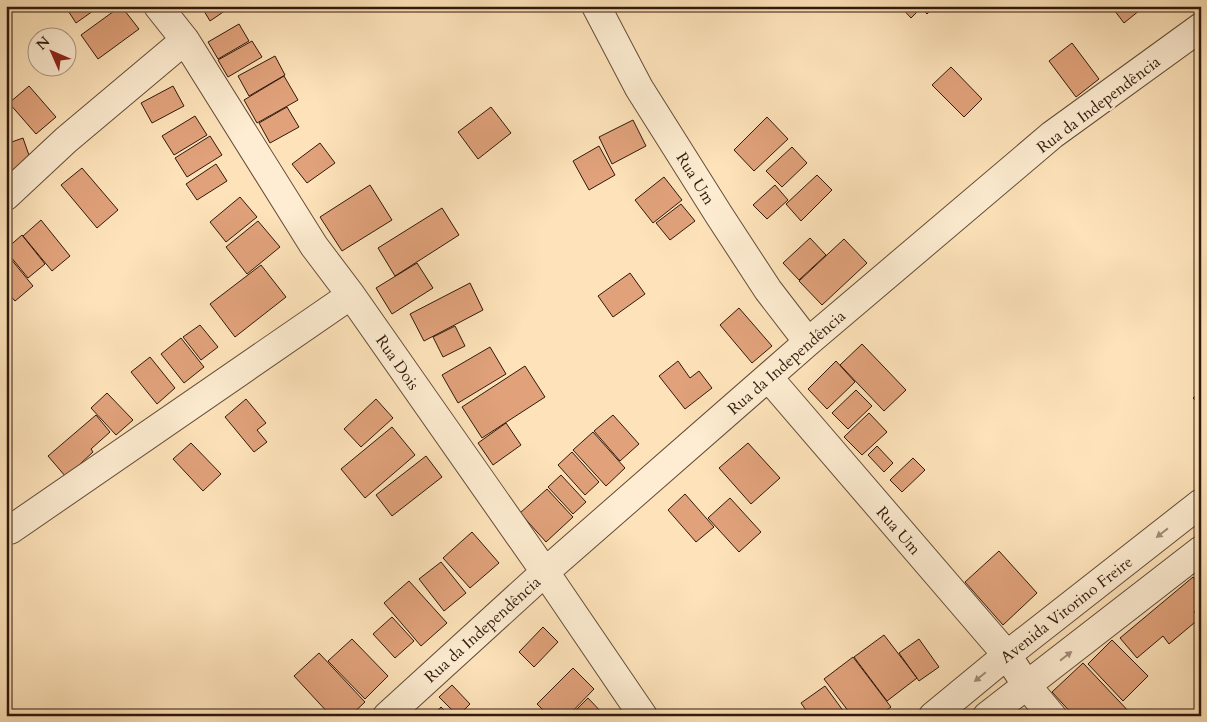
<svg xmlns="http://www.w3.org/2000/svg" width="1207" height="722" font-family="Cardo,serif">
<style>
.building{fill:#e1a27b;stroke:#30190c}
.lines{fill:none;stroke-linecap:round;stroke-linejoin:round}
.minor-casing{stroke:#644c38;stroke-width:30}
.minor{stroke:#feedd2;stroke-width:28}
.oneway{fill:#a18e79}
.labels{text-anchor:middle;stroke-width:4.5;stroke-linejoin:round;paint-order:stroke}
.street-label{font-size:16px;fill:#30190c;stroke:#feedd2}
</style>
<rect width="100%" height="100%" fill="#fee3ba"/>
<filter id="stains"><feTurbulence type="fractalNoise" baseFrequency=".004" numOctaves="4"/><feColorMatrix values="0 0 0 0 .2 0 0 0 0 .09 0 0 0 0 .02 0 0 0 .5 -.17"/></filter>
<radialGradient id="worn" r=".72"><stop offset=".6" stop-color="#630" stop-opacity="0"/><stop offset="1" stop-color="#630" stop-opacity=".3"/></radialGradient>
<path class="building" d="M 65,6 L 100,6 L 76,23 Z
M 121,6 L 139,29 L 98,59 L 81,35 Z
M 201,6 L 232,6 L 210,21 Z
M 900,6 L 935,6 L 927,14 L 921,8 L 911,18 Z
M 1111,6 L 1145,6 L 1124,23 Z
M 239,24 L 249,41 L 218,59 L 208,42 Z
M 252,41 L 262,57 L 228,77 L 218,60 Z
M 1072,43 L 1099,79 L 1076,97 L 1049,61 Z
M 275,56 L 285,75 L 249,96 L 238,76 Z
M 951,67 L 982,99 L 964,117 L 932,85 Z
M 284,76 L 298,100 L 257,123 L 244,100 Z
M 29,86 L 56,117 L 36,134 L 9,103 Z
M 173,86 L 184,106 L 152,123 L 141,103 Z
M 287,107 L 299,127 L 270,143 L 259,123 Z
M 491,107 L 511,133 L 478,159 L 458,132 Z
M 195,116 L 207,135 L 174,155 L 162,136 Z
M 767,117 L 788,139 L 754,171 L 734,150 Z
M 633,120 L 646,146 L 612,164 L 599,137 Z
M 210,136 L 222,155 L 187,177 L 175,158 Z
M 23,138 L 32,164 L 7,173 L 6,144 Z
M 320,143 L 335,163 L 307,183 L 292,164 Z
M 599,146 L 615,175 L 589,190 L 573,161 Z
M 792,147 L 807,163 L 782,187 L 766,171 Z
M 216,164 L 227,181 L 197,200 L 186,184 Z
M 82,168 L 118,210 L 97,228 L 61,185 Z
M 817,175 L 832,190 L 801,221 L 786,204 Z
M 664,177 L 682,200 L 653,223 L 635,200 Z
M 370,185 L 392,220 L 342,251 L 320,217 Z
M 775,185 L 788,200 L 767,219 L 753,205 Z
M 240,197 L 257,217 L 226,242 L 210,222 Z
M 681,204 L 695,221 L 670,240 L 656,223 Z
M 442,208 L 459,235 L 395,276 L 378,248 Z
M 41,220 L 70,256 L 52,271 L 23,236 Z
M 258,221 L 280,247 L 247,274 L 226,247 Z
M 22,235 L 45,264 L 28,278 L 6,251 L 6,249 Z
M 810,238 L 826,255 L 799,280 L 783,263 Z
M 844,239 L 867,263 L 822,305 L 799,281 Z
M 6,253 L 33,286 L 15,301 L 6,291 Z
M 417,263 L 433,288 L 392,314 L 376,288 Z
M 261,265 L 286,297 L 235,337 L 210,304 Z
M 630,273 L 645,294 L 613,317 L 598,296 Z
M 470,283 L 483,310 L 424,341 L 410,314 Z
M 739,308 L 772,346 L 752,363 L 720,325 Z
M 200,325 L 218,347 L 201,360 L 183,337 Z
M 455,326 L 465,346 L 443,357 L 433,337 Z
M 181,338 L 204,367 L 184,383 L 161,354 Z
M 862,344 L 906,390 L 884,411 L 840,365 Z
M 490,347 L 506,374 L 458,403 L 442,375 Z
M 150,357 L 175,388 L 157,404 L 131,372 Z
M 678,361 L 690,378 L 699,371 L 712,388 L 685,409 L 659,376 Z
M 836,361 L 855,382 L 827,409 L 808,389 Z
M 525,366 L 545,397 L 482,438 L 462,407 Z
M 856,390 L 872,406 L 848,429 L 832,413 Z
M 1201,392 L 1201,406 L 1193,398 Z
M 107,393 L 133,420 L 116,435 L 91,408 Z
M 246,399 L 266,423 L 257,430 L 267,442 L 254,452 L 225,417 Z
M 376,399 L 393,418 L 361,447 L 344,429 Z
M 869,413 L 887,432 L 862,455 L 844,437 Z
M 96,415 L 110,432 L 91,449 L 93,452 L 66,477 L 48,456 Z
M 613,415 L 639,444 L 620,461 L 594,431 Z
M 506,423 L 521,445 L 493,465 L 478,443 Z
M 392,427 L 415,455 L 365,498 L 341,469 Z
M 593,432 L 625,468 L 606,486 L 573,450 Z
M 191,443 L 221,474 L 203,491 L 173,459 Z
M 748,443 L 780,478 L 751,504 L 719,468 Z
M 877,446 L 893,463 L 884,472 L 868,455 Z
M 572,452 L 599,482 L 585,495 L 558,465 Z
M 426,456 L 442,477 L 392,516 L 376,495 Z
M 913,458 L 925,470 L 902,492 L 890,480 Z
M 561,475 L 586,502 L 573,514 L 548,487 Z
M 547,489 L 573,517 L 546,542 L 520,513 Z
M 685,494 L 714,527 L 696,542 L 668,510 Z
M 730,498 L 761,532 L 739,552 L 708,518 Z
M 472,532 L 499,563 L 470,588 L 443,558 Z
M 999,551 L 1037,593 L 1003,625 L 965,582 Z
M 441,562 L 466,593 L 444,611 L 419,579 Z
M 1193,577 L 1201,586 L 1201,606 L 1194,612 L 1200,618 L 1169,644 L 1163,636 L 1137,658 L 1120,638 Z
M 409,581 L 447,623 L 421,646 L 384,603 Z
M 392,617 L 414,641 L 395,658 L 373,634 Z
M 543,627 L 558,642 L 534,667 L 519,652 Z
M 884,635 L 917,678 L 887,701 L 854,657 Z
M 352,639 L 388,676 L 365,699 L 328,661 Z
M 919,639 L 939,667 L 919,681 L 899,653 Z
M 1112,640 L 1148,676 L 1123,701 L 1088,664 Z
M 319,653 L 365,702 L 350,716 L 331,716 L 294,676 Z
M 853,657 L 891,707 L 879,716 L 852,716 L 824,679 Z
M 1083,663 L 1133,716 L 1074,716 L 1052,692 Z
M 573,668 L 594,689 L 568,716 L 549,716 L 537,704 Z
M 452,685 L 470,704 L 458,716 L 439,697 Z
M 825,686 L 847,716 L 810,716 L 801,703 Z
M 588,698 L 605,716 L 570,716 Z
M 441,707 L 450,716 L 433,716 Z"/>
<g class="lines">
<g class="minor-casing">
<path id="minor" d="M 158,6 L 185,40 L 314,246 L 351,295 L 545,572 L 643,716
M 596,6 L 639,88 L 719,215 L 768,290 L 808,342
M 6,196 L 66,140 L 185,40
M 768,377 L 1007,655 L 1027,686 L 1052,716
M 10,530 L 351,295
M 387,716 L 545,572 L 808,342 L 1052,135 L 1201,27
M 933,716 L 1007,655 L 1201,503
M 987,716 L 1201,550"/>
</g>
<use href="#minor" class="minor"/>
</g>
<defs><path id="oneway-solid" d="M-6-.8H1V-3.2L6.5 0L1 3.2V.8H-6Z" transform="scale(1.25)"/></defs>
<g class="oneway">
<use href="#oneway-solid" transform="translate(1162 533) rotate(142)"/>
<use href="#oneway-solid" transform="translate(1066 656) rotate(-38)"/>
<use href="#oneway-solid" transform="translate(980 677) rotate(141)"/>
</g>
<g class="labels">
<g class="street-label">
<text transform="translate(1098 104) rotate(-37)" y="6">Rua da Independência</text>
<text transform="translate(696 178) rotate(58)" y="6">Rua Um</text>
<text transform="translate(398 362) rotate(55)" y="6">Rua Dois</text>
<text transform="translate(786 362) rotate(-41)" y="6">Rua da Independência</text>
<text transform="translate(899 530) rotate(49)" y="6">Rua Um</text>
<text transform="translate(1066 609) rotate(-38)" y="6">Avenida Vitorino Freire</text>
<text transform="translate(482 629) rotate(-42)" y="6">Rua da Independência</text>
</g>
</g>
<rect width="1207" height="722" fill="none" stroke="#fee3ba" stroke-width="25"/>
<rect x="8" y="8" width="1192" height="707" fill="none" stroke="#30190c" stroke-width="2.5"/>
<rect x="12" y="12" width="1182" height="697" fill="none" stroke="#30190c"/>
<g transform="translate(52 52) rotate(315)"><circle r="24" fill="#feedd2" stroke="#ac9883"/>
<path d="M0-4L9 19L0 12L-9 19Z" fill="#8f2418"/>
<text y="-8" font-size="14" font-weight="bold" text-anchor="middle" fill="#30190c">N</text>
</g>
<rect width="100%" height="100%" filter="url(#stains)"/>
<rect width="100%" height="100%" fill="url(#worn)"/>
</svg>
